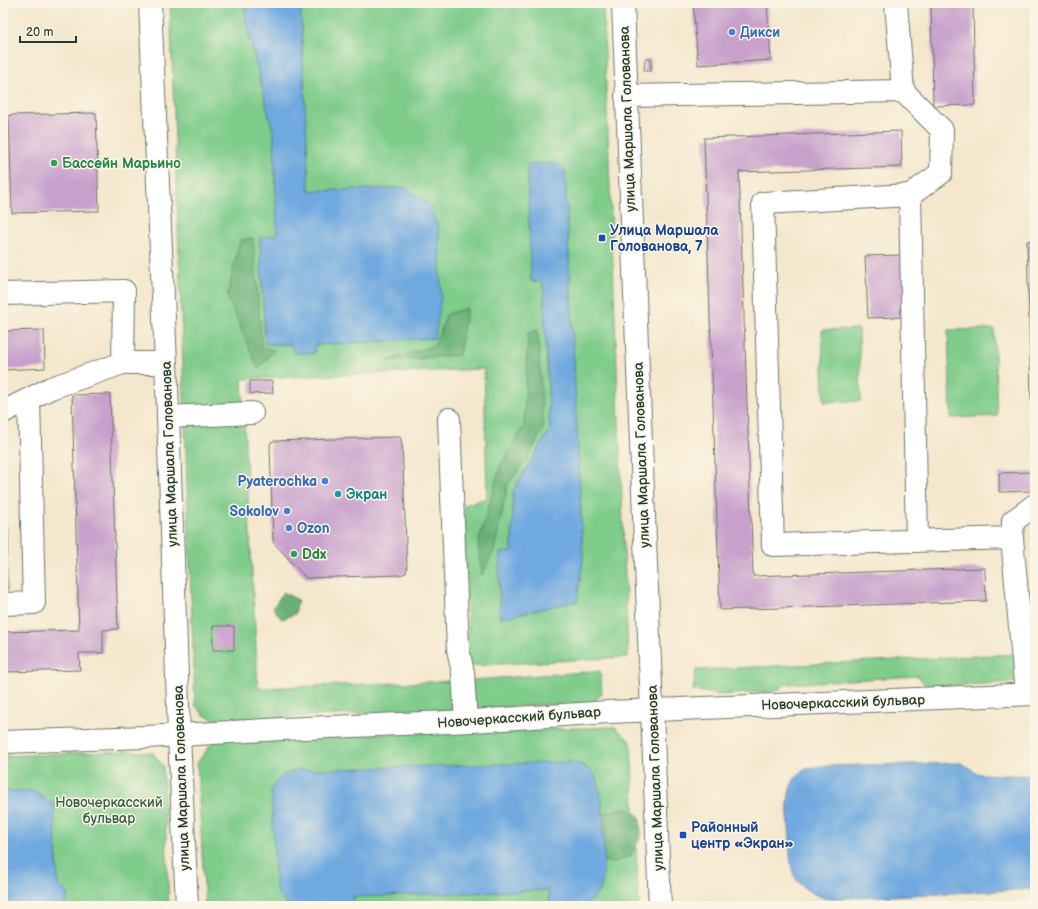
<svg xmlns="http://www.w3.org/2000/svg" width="1038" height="909" font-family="'Balsamiq Sans',sans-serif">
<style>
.green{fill:#7fcc8b;stroke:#4f8460;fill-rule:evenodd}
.forest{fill:#67b077;stroke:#437656}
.water{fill:#70a9df;stroke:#48738a}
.building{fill:#c7a0cc}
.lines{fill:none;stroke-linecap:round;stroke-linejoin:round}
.minor-casing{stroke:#6a786a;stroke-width:24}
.minor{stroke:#fff;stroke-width:22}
.shop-dot{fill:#3f7fe0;stroke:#fcf5e5;stroke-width:1.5}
.leisure-dot{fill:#2e9e5b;stroke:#fcf5e5;stroke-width:1.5}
.transit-dot{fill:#1a4fb4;stroke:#fcf5e5;stroke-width:1.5}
.culture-dot{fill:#0f9aa8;stroke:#fcf5e5;stroke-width:1.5}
.labels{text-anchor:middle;stroke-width:3;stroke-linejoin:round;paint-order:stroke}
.shop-label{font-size:14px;font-weight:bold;fill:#366cbe;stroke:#fcf5e5;text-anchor:start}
.street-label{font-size:14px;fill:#1f3d34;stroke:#fcf5e5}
.leisure-label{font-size:14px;font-weight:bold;fill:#27864d;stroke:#fcf5e5;text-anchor:start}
.transit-label{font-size:14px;font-weight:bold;fill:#164399;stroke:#fcf5e5;text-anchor:start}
.culture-label{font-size:14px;font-weight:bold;fill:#0d838f;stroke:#fcf5e5;text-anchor:start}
.park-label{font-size:14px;fill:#37614a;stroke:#fcf5e5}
</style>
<rect width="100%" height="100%" fill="#fcf5e5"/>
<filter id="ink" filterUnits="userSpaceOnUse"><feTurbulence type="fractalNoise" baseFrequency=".025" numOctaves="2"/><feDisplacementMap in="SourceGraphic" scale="8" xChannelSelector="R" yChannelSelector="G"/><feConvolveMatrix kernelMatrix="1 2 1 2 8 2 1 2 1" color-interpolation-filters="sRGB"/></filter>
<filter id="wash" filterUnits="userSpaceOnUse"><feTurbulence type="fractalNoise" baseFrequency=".012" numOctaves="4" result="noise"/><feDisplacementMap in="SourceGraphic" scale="16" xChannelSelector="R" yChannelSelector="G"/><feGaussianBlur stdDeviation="0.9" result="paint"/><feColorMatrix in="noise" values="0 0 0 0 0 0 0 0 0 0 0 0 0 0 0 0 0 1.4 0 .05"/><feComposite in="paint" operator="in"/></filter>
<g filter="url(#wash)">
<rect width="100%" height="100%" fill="#f4e7cd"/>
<path class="green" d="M 170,3 L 245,3 L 246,23 L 274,136 L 277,235 L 260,238 L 265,344 L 291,344 L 294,353 L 314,353 L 314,345 L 435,338 L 406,188 L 309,191 L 301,14 L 297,3 L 603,3 L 628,657 L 469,666 L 464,505 L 487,498 L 484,369 L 242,379 L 258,688 L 456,681 L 457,710 L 215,720 L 204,715 L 195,705 ZM 565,171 L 583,559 L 577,601 L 500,618 L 499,577 L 500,553 L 512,552 L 513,491 L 550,430 L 543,281 L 531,281 Z
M 859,329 L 861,401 L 824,402 L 822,330 Z
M 994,329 L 997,416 L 951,418 L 948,330 Z
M 3,525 L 6,525 L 7,591 L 3,591 Z
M 1015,654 L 1019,682 L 927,687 L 918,676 L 785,684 L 778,691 L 718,695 L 693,690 L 696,670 Z
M 600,671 L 602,694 L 594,702 L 473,709 L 471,680 Z
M 615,727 L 631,742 L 639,906 L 559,906 L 583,905 L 600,890 C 605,855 607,815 597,780 L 274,847 L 276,890 L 286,904 L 290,906 L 205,906 L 197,763 L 215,739 Z
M 127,751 L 153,753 L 163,766 L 169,906 L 65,906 L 68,894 L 58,884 L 57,858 L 32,791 L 3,791 L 3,756 Z
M 547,890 L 551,906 L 353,906 L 353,897 Z"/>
<path class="forest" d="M 253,238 L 262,347 L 274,350 L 258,369 L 227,296 L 240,240 Z
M 467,308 L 459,355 L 387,361 L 435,345 L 447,314 Z
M 538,330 L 543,429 L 527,460 L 508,484 L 494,551 L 482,575 L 478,543 L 501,464 L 524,426 L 528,333 Z
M 283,592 L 298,600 L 295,614 L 282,619 L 273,608 Z
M 625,807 L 640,817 L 641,836 L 631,856 L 612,863 L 597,859 L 595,816 Z"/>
<path class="water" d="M 245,3 L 297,3 L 301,14 L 309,191 L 406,188 L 430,205 L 439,231 L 441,296 L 435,338 L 315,345 L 314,353 L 294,353 L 291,344 L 265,344 L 260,238 L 277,235 L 274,136 L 246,23 Z
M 527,164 L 558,164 L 565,171 L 583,559 L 577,601 L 500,618 L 499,577 L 500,553 L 512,552 L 513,491 L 550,430 L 543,282 L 531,281 Z
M 574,762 C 585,766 591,768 597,780 C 604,794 607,876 600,890 C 599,893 593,899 590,901 C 580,908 562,906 551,906 L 547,890 L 353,897 L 353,906 L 290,906 L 286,904 L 276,890 L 271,789 L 283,775 L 298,770 Z
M 961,763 L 979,774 L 1035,776 L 1035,889 L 827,899 C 815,895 801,889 795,877 C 789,866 790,850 790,838 C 787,809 781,768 821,766 Z
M 3,791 L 32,791 L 54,804 L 58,884 L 68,894 L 65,906 L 3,906 Z"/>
<g id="blocks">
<path class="building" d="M 693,3 L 767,3 L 771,60 L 698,65 Z
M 931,3 L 973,3 L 975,105 L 933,106 Z
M 645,59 L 651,59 L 651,71 L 644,71 Z
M 96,113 L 99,211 L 12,213 L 9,115 Z
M 901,131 L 902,167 L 739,172 L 753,576 L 985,568 L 986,601 L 720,610 L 704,138 Z
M 1035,240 L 1035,399 L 1031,399 L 1027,241 Z
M 903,255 L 907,317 L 868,318 L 865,256 Z
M 44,330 L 45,368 L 3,370 L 3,331 Z
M 250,381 L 272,381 L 273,393 L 250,394 Z
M 110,394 L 118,629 L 103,630 L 103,653 L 79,653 L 80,670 L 3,672 L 3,632 L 79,630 L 72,395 Z
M 396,437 L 400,437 L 402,443 L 407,568 L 406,573 L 400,575 L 306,578 L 273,542 L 270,446 L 271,442 L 274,441 Z
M 1034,472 L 1034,491 L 999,492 L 999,473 Z
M 213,626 L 234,626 L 234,650 L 213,650 Z"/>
</g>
</g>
<g filter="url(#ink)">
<use href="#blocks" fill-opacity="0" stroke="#6a786a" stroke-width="1"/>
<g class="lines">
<g class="minor-casing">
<path id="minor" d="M 150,3 L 167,386 L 179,735 L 187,906
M 623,3 L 660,906
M 903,91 L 942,130 L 941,173 L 910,195 L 763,203 L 773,545 L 1012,538 L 1026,694
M 626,96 L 903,91 L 896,3
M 910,195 L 917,541
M 3,294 L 124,291 L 123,363
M 29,399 L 51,388 L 123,363 L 166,363
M 3,412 L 29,399 L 34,603 L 3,604
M 168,417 L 252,413
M 449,419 L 458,649 L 463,673 L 466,721
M 1012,538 L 1013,521 L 1035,505
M 3,742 L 146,737 L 282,729 L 472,721 L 609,712 L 1035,694"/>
</g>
<use href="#minor" class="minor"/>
</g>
</g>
<g class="shop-dot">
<circle cx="732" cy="32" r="4"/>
<circle cx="325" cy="481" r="4"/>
<circle cx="287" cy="511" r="4"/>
<circle cx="289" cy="528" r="4"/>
</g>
<g class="leisure-dot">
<circle cx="54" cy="163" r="4"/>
<circle cx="294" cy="554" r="4"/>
</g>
<g class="transit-dot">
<rect x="598" y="234" width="8" height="8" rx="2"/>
<rect x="679" y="831" width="8" height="8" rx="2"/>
</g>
<circle class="culture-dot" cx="338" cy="494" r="4"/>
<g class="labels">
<g class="shop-label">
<text x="740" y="37">Дикси</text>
<text x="317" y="486" text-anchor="end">Pyaterochka</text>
<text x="279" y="516" text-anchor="end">Sokolov</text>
<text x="297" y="533">Ozon</text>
</g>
<g class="street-label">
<text transform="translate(627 119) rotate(-92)" y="5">улица Маршала Голованова</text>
<text transform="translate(169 454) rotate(-92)" y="5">улица Маршала Голованова</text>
<text transform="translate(641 455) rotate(-92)" y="5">улица Маршала Голованова</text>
<text transform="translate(843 702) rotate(-2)" y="5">Новочеркасский бульвар</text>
<text transform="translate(519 717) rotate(-4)" y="5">Новочеркасский бульвар</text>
<text transform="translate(181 778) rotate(-92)" y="5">улица Маршала Голованова</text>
<text transform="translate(655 778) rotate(-92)" y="5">улица Маршала Голованова</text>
</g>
<g class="leisure-label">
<text x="62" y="168">Бассейн Марьино</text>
<text x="302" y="559">Ddx</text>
</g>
<g class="transit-label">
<text x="610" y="235">Улица Маршала<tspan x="610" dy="16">Голованова, 7</tspan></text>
<text x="691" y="832">Районный<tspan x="691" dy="16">центр «Экран»</tspan></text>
</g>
<g class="culture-label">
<text x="346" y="499">Экран</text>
</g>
<g class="park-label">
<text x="109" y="807">Новочеркасский<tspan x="109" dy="16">бульвар</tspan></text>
</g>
</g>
<rect width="1038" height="909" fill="none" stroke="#fcf5e5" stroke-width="16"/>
<path d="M20 36v6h56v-6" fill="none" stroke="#1f3d34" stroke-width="2"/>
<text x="26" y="36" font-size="12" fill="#1f3d34" stroke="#fcf5e5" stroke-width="3" paint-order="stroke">20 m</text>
</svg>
